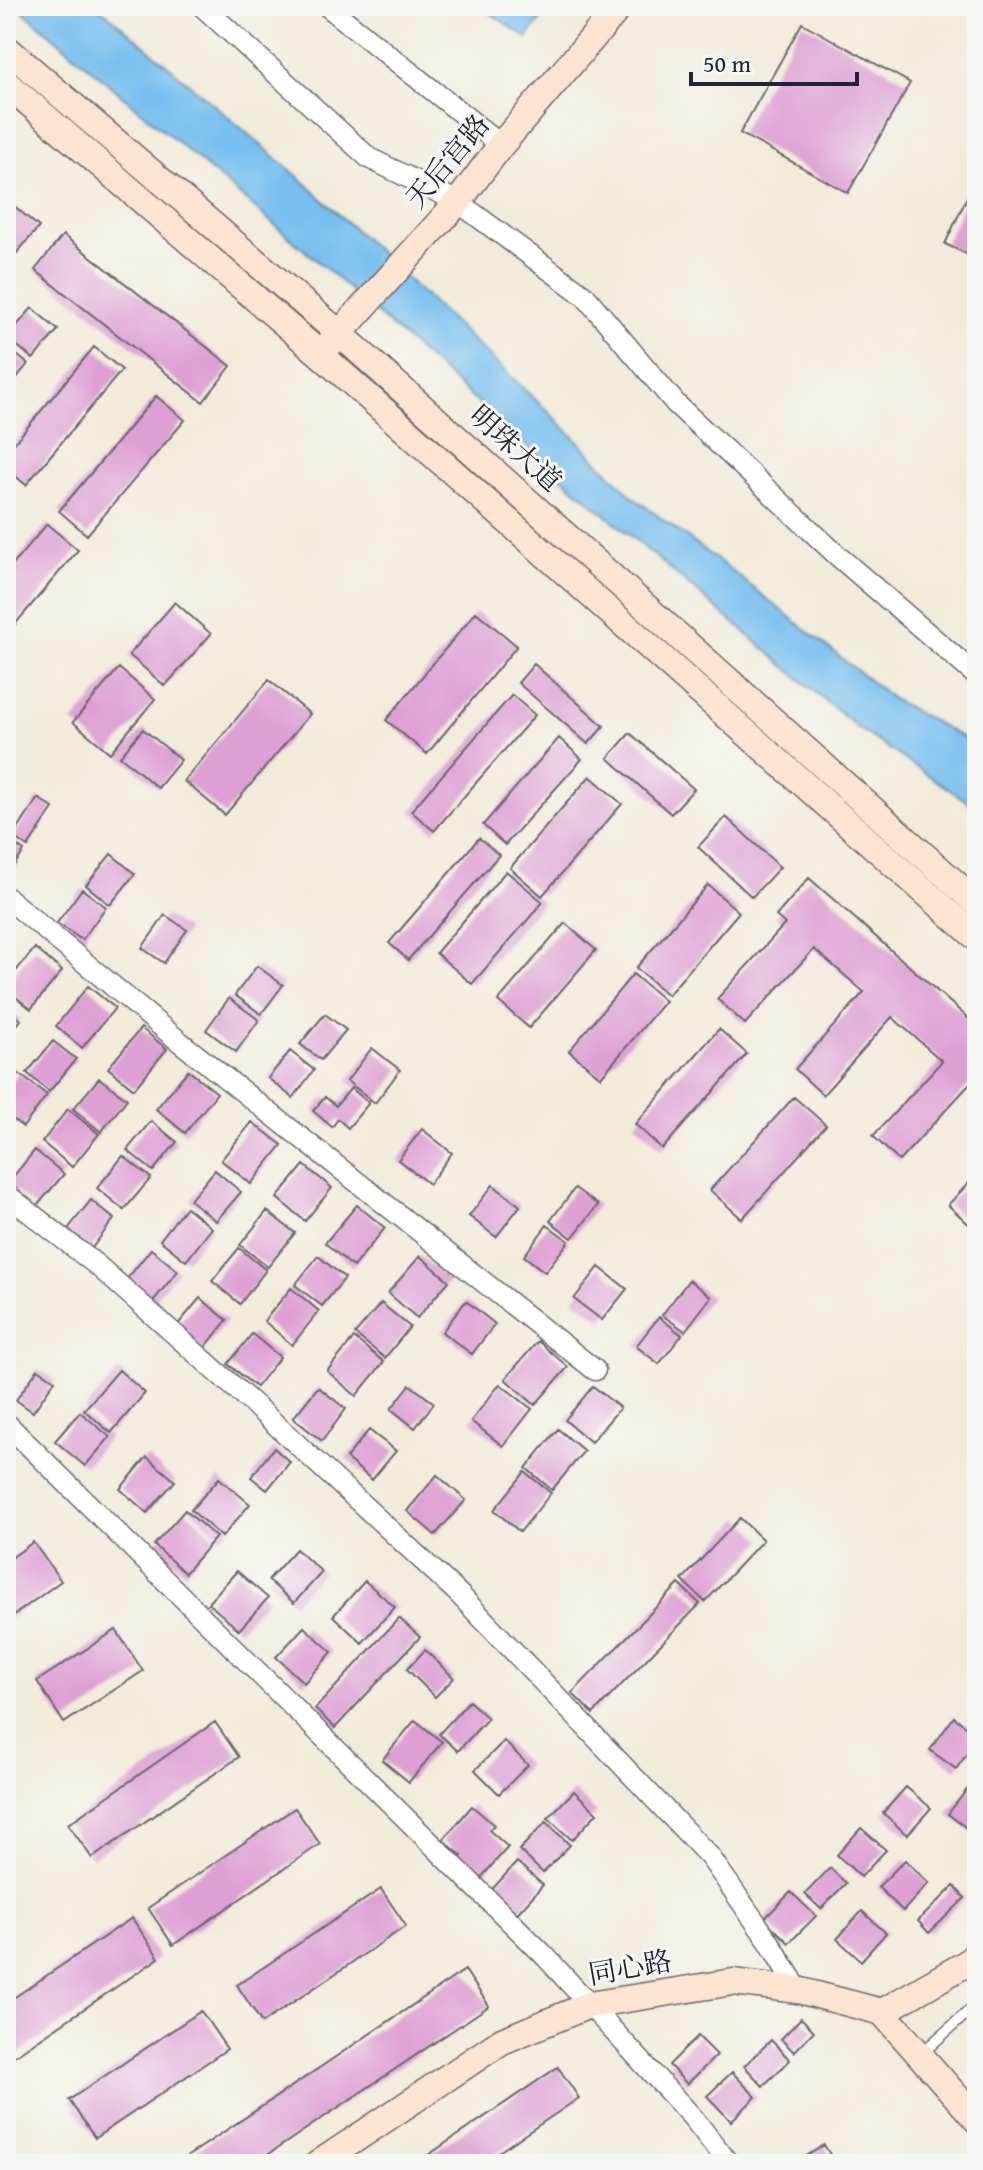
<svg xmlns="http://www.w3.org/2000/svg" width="983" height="2170" font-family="'Gentium Book Plus','Noto Serif SC',serif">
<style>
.water{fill:#77bfef;stroke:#4c7095;stroke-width:2}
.building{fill:#dea0d4}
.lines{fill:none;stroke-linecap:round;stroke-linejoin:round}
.lane-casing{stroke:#6a6872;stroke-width:13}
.street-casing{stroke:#6a6872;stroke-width:23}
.secondary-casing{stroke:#6a6872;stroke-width:29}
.lane{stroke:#fff;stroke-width:10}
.street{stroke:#fff;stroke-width:20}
.secondary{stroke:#fde4d0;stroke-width:26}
.labels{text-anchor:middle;stroke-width:6;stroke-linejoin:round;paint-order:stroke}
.street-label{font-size:28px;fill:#22223b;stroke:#f6f6f2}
</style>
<rect width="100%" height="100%" fill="#f6f6f2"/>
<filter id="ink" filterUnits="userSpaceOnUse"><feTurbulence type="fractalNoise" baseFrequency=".0125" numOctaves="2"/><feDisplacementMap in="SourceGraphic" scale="16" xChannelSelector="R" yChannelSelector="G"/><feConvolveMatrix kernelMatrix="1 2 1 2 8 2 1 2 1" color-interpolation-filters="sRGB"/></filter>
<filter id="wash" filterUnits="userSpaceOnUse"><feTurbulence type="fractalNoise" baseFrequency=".006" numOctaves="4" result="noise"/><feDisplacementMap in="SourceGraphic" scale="32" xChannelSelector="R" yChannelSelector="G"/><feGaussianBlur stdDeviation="1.8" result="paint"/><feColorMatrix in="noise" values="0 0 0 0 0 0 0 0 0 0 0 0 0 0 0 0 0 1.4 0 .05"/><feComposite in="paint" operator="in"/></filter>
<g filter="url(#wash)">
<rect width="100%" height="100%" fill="#f1ebd9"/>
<path class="water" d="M 17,6 L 98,6 L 302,180 L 555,418 L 634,498 L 728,568 L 894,700 L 977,745 L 977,808 L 859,729 L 574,488 L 330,272 Z
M 494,6 L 551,6 L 527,38 L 490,13 Z"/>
<g id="blocks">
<path class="building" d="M 802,23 L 910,83 L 848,193 L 740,133 Z
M 977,176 L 977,259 L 945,244 Z
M 13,205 L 39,227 L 15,255 L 6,247 L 6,214 Z
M 63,235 L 231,366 L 203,402 L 35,270 Z
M 32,308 L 58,330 L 33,359 L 7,337 Z
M 6,346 L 28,364 L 6,391 Z
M 94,347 L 122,370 L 26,485 L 6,468 L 6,453 Z
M 156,396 L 185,420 L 87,535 L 59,511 Z
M 47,524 L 78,550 L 6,635 L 6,572 Z
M 175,602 L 211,634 L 165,686 L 129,655 Z
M 476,612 L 517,646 L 427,754 L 386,720 Z
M 534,664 L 604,726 L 588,744 L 518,683 Z
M 119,668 L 155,699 L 110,753 L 73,722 Z
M 269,680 L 310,714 L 225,815 L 184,781 Z
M 512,695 L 535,715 L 434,831 L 411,811 Z
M 143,729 L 181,760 L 158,788 L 120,756 Z
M 630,733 L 694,789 L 671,814 L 608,758 Z
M 559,738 L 582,759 L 505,845 L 483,825 Z
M 590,776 L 622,804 L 542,896 L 510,868 Z
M 38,798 L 53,808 L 28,847 L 13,837 Z
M 726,817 L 780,867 L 752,897 L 698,847 Z
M 6,838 L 24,851 L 6,877 Z
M 479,838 L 499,855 L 408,960 L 389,943 Z
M 111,854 L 135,874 L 110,905 L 86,885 Z
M 506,871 L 543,902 L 472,984 L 436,953 Z
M 809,878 L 977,1026 L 977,1092 L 969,1085 L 899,1161 L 873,1136 L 942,1061 L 892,1017 L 823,1095 L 795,1069 L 864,992 L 814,949 L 745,1024 L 717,999 L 785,924 L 776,916 Z
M 708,885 L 739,912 L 668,995 L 636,968 Z
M 82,889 L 106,907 L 82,940 L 57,923 Z
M 165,915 L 187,930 L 164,963 L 142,948 Z
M 565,923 L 596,950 L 529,1028 L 498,1001 Z
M 35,948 L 62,971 L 31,1009 L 6,989 L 6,983 Z
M 257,966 L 283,985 L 261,1014 L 235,995 Z
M 633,974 L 665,1001 L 601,1077 L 569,1051 Z
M 88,986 L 115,1008 L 82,1048 L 56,1026 Z
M 229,998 L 259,1020 L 236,1052 L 206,1030 Z
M 6,1008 L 21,1020 L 6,1038 Z
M 325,1014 L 346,1030 L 321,1060 L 300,1044 Z
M 141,1028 L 167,1049 L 134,1089 L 108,1068 Z
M 719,1029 L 747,1054 L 662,1149 L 635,1124 Z
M 53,1041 L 76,1059 L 49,1092 L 27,1073 Z
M 372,1048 L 400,1070 L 375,1103 L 347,1081 Z
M 290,1051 L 314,1070 L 293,1098 L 268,1078 Z
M 188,1070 L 217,1093 L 185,1133 L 156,1109 Z
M 18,1073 L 47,1095 L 23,1127 L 6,1114 L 6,1089 Z
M 99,1078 L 127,1099 L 101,1132 L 73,1109 Z
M 351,1088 L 369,1103 L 348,1128 L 338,1119 L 332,1127 L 313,1111 L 325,1097 L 336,1106 Z
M 794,1097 L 826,1125 L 742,1219 L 710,1190 Z
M 68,1109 L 99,1134 L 72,1167 L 42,1142 Z
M 151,1121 L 177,1142 L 153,1171 L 127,1150 Z
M 252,1122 L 282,1145 L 251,1184 L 221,1160 Z
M 422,1129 L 452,1153 L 429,1184 L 398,1160 Z
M 35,1150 L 64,1174 L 36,1207 L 7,1184 Z
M 123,1156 L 151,1178 L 124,1210 L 97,1188 Z
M 304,1165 L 332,1188 L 305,1221 L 277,1198 Z
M 215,1170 L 241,1192 L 216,1221 L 190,1200 Z
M 977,1174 L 977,1228 L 975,1230 L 948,1205 Z
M 493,1185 L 520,1206 L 496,1237 L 469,1216 Z
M 575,1188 L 598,1205 L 572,1238 L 550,1221 Z
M 91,1200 L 114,1219 L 88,1253 L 64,1234 Z
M 357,1205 L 385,1228 L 353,1267 L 325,1243 Z
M 186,1207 L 212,1228 L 186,1261 L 160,1240 Z
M 267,1211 L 295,1233 L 268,1267 L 240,1245 Z
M 547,1225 L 569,1241 L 545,1272 L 524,1256 Z
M 239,1248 L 266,1270 L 240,1304 L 212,1281 Z
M 151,1249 L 178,1271 L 149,1306 L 123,1284 Z
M 318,1256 L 345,1278 L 322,1306 L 295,1285 Z
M 420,1256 L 449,1281 L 417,1318 L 388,1293 Z
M 599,1267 L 627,1289 L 602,1320 L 574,1299 Z
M 689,1280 L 711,1297 L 685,1331 L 662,1315 Z
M 291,1288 L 319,1311 L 292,1345 L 264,1321 Z
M 200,1298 L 227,1320 L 203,1350 L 175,1328 Z
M 466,1301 L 495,1324 L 472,1354 L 442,1332 Z
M 381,1303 L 410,1327 L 385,1358 L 355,1334 Z
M 659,1317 L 682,1335 L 659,1364 L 636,1346 Z
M 252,1334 L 280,1357 L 256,1387 L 228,1364 Z
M 354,1338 L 384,1362 L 356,1396 L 327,1371 Z
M 538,1341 L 568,1367 L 535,1405 L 505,1379 Z
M 38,1369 L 55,1380 L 33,1412 L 16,1400 Z
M 119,1370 L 145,1393 L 111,1433 L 84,1410 Z
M 500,1384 L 532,1409 L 503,1446 L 471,1421 Z
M 410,1385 L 434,1403 L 415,1428 L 391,1409 Z
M 593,1386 L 620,1408 L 591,1442 L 565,1420 Z
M 318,1387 L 346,1409 L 322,1441 L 293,1418 Z
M 80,1412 L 110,1437 L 85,1466 L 55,1441 Z
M 558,1429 L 584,1451 L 552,1490 L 526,1468 Z
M 369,1430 L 396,1451 L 372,1480 L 346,1458 Z
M 274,1448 L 290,1462 L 267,1490 L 251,1477 Z
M 147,1457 L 175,1481 L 147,1513 L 120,1489 Z
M 525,1472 L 551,1493 L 520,1532 L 494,1510 Z
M 437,1475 L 466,1500 L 435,1535 L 407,1511 Z
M 219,1478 L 250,1504 L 222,1537 L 191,1510 Z
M 185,1510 L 216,1537 L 185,1573 L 154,1545 Z
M 740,1518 L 763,1540 L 705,1602 L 682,1580 Z
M 33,1542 L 61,1581 L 6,1621 L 6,1562 Z
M 296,1549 L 322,1572 L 294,1603 L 268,1580 Z
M 237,1571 L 268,1598 L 239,1630 L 208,1603 Z
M 365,1581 L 395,1607 L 362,1643 L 333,1616 Z
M 679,1584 L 700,1604 L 593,1714 L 572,1693 Z
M 399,1618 L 420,1637 L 335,1728 L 315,1709 Z
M 304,1627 L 332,1652 L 304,1683 L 276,1657 Z
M 116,1630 L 143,1671 L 64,1723 L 37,1681 Z
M 425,1650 L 454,1678 L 435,1697 L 407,1669 Z
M 469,1701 L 488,1718 L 458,1751 L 439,1734 Z
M 954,1717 L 977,1735 L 977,1740 L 956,1769 L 930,1750 Z
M 415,1720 L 442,1742 L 409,1782 L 382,1760 Z
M 215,1722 L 239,1757 L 92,1858 L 68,1824 Z
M 504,1741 L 528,1765 L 499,1794 L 475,1770 Z
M 906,1787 L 931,1808 L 907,1835 L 883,1813 Z
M 969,1787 L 977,1793 L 977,1828 L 973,1833 L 948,1814 Z
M 574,1791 L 597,1813 L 572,1840 L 548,1818 Z
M 472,1806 L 494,1825 L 489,1830 L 508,1847 L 479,1880 L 458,1861 L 462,1856 L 443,1840 Z
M 295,1808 L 320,1844 L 173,1945 L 148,1908 Z
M 546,1822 L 570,1845 L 543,1873 L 519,1850 Z
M 861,1828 L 886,1850 L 861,1877 L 837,1855 Z
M 905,1860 L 929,1883 L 903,1911 L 878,1887 Z
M 517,1862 L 543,1885 L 513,1918 L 487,1895 Z
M 830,1868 L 846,1883 L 821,1909 L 805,1894 Z
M 954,1886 L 965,1898 L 929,1933 L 918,1921 Z
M 381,1889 L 406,1926 L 262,2023 L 237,1985 Z
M 791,1892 L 816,1916 L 789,1943 L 764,1919 Z
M 862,1911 L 886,1933 L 861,1961 L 837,1939 Z
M 132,1918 L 159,1958 L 7,2061 L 6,2003 Z
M 465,1970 L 489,2006 L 254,2164 L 176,2164 Z
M 201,2011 L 227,2049 L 95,2138 L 69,2100 Z
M 801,2018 L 814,2031 L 794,2052 L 781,2039 Z
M 698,2036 L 717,2055 L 687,2084 L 669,2065 Z
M 771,2040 L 790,2060 L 763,2086 L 744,2066 Z
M 558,2067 L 579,2098 L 481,2164 L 415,2164 Z
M 732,2072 L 756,2097 L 731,2121 L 707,2096 Z
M 824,2145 L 836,2164 L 794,2164 Z"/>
</g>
</g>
<g filter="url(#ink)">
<use href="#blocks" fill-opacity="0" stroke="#6a6872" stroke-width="2"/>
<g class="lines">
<g class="lane-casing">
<path id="lane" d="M 922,2053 L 977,2004"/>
</g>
<g class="street-casing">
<path id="street" d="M 202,6 L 369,158 L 458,202 L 585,296 L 676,404 L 839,557 L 977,676
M 327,6 L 501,145
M 6,897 L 180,1042 L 595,1370
M 6,1194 L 98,1266 L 261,1411 L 459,1594 L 710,1857 L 770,1943 L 798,1990
M 6,1423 L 545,1956 L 694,2119 L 729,2164"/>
</g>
<g class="secondary-casing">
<path id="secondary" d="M 6,48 L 340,334 L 977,903
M 6,83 L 320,354 L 977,938
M 328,346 L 458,202 L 501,145 L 620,6
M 882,2012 L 977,2120
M 318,2164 L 502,2041 L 589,2005 L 733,1982 L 798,1990 L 882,2012 L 967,1963 L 977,1954"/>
</g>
<use href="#lane" class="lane"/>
<use href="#street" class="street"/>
<use href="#secondary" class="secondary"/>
</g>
</g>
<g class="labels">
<g class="street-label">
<text transform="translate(447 161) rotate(-50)" y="10">天后宫路</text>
<text transform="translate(516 448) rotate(42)" y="10">明珠大道</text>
<text transform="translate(630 1967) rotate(-10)" y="10">同心路</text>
</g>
</g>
<rect width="983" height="2170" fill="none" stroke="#f6f6f2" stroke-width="32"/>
<path d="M691 72v12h166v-12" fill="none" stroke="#22223b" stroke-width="4"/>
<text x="703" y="72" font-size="24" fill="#22223b" stroke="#f6f6f2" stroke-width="6" paint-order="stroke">50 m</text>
</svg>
